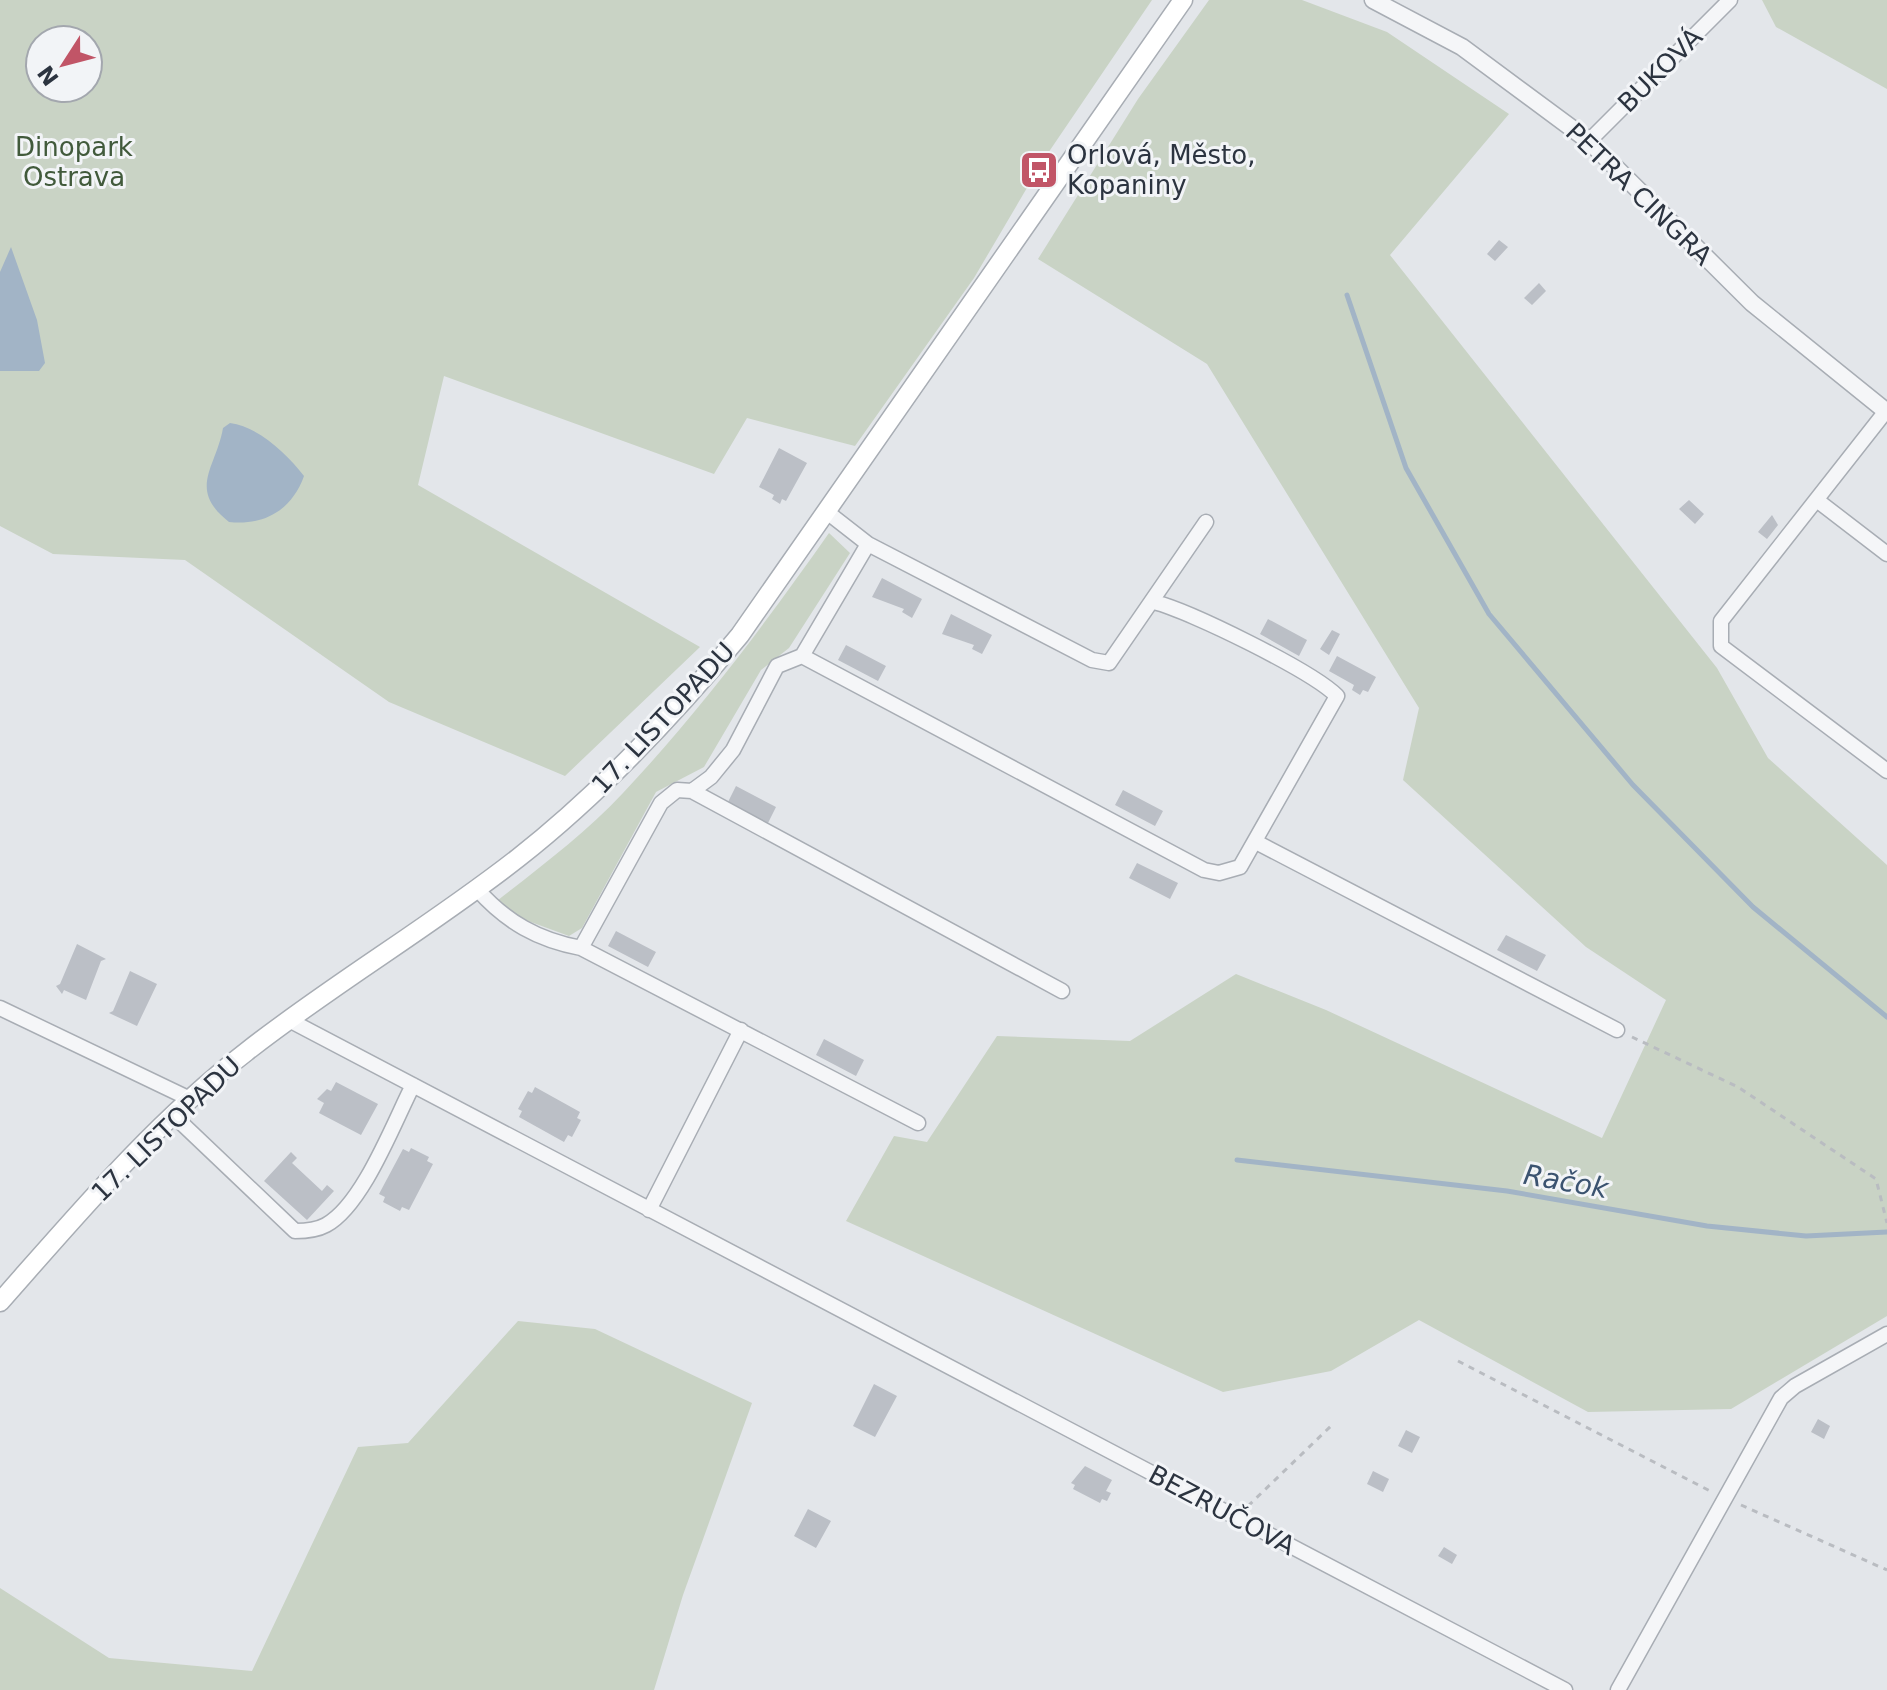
<svg xmlns="http://www.w3.org/2000/svg" width="1887" height="1690" font-family="'DejaVu Sans',sans-serif">
<style>
.green{fill:#c9d3c5;fill-rule:evenodd}
.water{fill:#a2b4c6}
.lines{fill:none;stroke-linecap:round;stroke-linejoin:round}
.stream{stroke:#a2b4c6;stroke-width:5}
.building{fill:#bbbfc6}
.minor-casing{stroke:#a8adb4;stroke-width:17}
.tertiary-casing{stroke:#a8adb4;stroke-width:19}
.secondary-casing{stroke:#a8adb4;stroke-width:21}
.path{stroke:#b9bcc1;stroke-width:3;stroke-dasharray:6 6;stroke-linecap:butt}
.minor{stroke:#f5f6f8;stroke-width:14}
.tertiary{stroke:#f5f6f8;stroke-width:16}
.secondary{stroke:#fff;stroke-width:18}
.labels{text-anchor:middle;stroke-width:6;stroke-linejoin:round;paint-order:stroke}
.street-label{font-size:26px;fill:#2c3440;stroke:#f2f4f7}
.park-label{font-size:26px;fill:#415a3b;stroke:#f2f4f7}
.poi-label{font-size:26px;fill:#2c3440;stroke:#f2f4f7;text-anchor:start}
.water-label{font-size:28px;font-style:italic;fill:#3b5370;stroke:#f2f4f7}
</style>
<rect width="100%" height="100%" fill="#e3e6ea"/>
<path class="green" d="M 0,0 L 1152,0 L 1044,159 L 974,278 L 855,446 L 747,418 L 714,474 L 444,376 L 418,485 L 700,647 L 565,776 L 389,702 L 185,560 L 53,554 L 0,526 ZM 40,40 L 88,40 L 88,88 L 40,88 Z
M 1209,0 L 1302,0 L 1387,32 L 1509,114 L 1390,255 L 1717,668 L 1768,758 L 1887,865 L 1887,1316 L 1731,1409 L 1588,1412 L 1419,1320 L 1331,1371 L 1223,1392 L 846,1221 L 894,1136 L 927,1142 L 997,1036 L 1130,1041 L 1236,974 L 1326,1010 L 1602,1138 L 1666,1000 L 1586,947 L 1403,780 L 1419,708 L 1207,364 L 1038,259 L 1138,99 Z
M 1762,0 L 1887,0 L 1887,89 L 1776,27 Z
M 829,533 L 850,553 L 789,648 L 761,670 L 704,767 L 656,792 L 582,928 L 569,936 L 509,914 L 497,901 C 540,867 586,833 623,793 C 699,712 765,624 829,533 Z
M 518,1321 L 595,1329 L 752,1403 L 683,1595 L 654,1690 L 0,1690 L 0,1588 L 109,1658 L 252,1671 L 358,1447 L 408,1443 Z"/>
<path class="water" d="M 11,247 L 37,320 L 45,363 L 39,371 L 0,371 L 0,272 Z
M 230,423 C 259,427 287,454 304,476 C 292,510 264,526 229,522 C 187,489 216,468 223,428 Z"/>
<g class="lines">
<path class="stream" d="M 1347,295 L 1406,468 L 1489,614 L 1633,785 L 1753,907 L 1887,1017
M 1237,1160 L 1507,1191 L 1707,1226 L 1806,1236 L 1887,1232"/>
</g>
<path class="building" d="M 1499,240 L 1508,247 L 1495,261 L 1487,254 Z
M 1539,283 L 1546,291 L 1532,305 L 1524,298 Z
M 779,448 L 807,463 L 786,501 L 782,499 L 780,504 L 772,499 L 774,495 L 759,487 Z
M 1689,500 L 1704,514 L 1695,524 L 1679,509 Z
M 1772,515 L 1778,525 L 1767,539 L 1758,532 Z
M 882,578 L 922,599 L 912,618 L 902,612 L 904,609 L 872,597 Z
M 951,614 L 992,635 L 982,654 L 972,649 L 974,645 L 942,634 Z
M 1268,619 L 1307,640 L 1299,656 L 1260,634 Z
M 1332,630 L 1340,634 L 1329,655 L 1320,649 Z
M 846,645 L 886,666 L 878,681 L 838,660 Z
M 1337,656 L 1376,677 L 1368,692 L 1363,690 L 1360,695 L 1352,690 L 1354,685 L 1329,671 Z
M 736,786 L 776,807 L 768,823 L 728,802 Z
M 1123,790 L 1163,811 L 1155,826 L 1115,805 Z
M 1137,863 L 1178,883 L 1170,899 L 1129,878 Z
M 616,931 L 656,952 L 648,967 L 608,946 Z
M 1506,935 L 1546,955 L 1537,971 L 1497,950 Z
M 77,944 L 106,959 L 101,961 L 86,1000 L 64,990 L 62,994 L 56,986 L 60,984 Z
M 130,971 L 157,984 L 137,1026 L 109,1013 L 113,1011 Z
M 824,1039 L 864,1060 L 856,1076 L 816,1055 Z
M 336,1082 L 378,1104 L 361,1135 L 319,1113 L 324,1103 L 317,1099 L 327,1089 L 331,1091 Z
M 535,1087 L 580,1112 L 577,1118 L 581,1120 L 572,1137 L 568,1135 L 564,1142 L 519,1117 L 522,1111 L 518,1109 L 528,1091 L 532,1093 Z
M 411,1148 L 429,1157 L 427,1161 L 433,1164 L 409,1210 L 402,1207 L 400,1211 L 383,1202 L 385,1197 L 379,1194 L 403,1149 L 409,1152 Z
M 291,1152 L 297,1158 L 292,1163 L 322,1191 L 327,1185 L 334,1191 L 307,1220 L 264,1181 Z
M 874,1384 L 897,1396 L 875,1437 L 853,1426 Z
M 1818,1419 L 1830,1426 L 1824,1439 L 1811,1432 Z
M 1406,1430 L 1420,1437 L 1412,1453 L 1398,1446 Z
M 1085,1466 L 1112,1480 L 1106,1491 L 1111,1493 L 1107,1501 L 1102,1499 L 1100,1503 L 1073,1489 L 1075,1485 L 1071,1483 Z
M 1373,1471 L 1389,1479 L 1383,1492 L 1367,1484 Z
M 808,1509 L 831,1521 L 816,1548 L 794,1536 Z
M 1444,1547 L 1457,1555 L 1452,1564 L 1438,1556 Z"/>
<g class="lines">
<g class="minor-casing">
<path id="minor" d="M 1589,141 L 1730,0
M 1886,411 L 1721,621 L 1721,646 L 1887,771
M 1818,501 L 1887,554
M 827,512 L 868,544 L 1092,660 L 1109,663 L 1206,522
M 802,656 L 1204,870 L 1219,873 L 1240,867 L 1337,696 C 1312,671 1190,611 1154,602
M 692,791 L 711,777 L 733,750 L 777,666 L 802,656 L 868,544
M 1256,842 L 1617,1030
M 477,889 C 506,922 538,940 581,948 L 918,1123
M 581,948 L 661,803 L 677,790 L 692,791 L 1062,991
M 0,1008 L 190,1099
M 289,1020 L 1565,1690
M 173,1115 L 295,1231 C 306,1231 317,1230 326,1225 C 363,1205 394,1122 413,1085
M 649,1210 L 741,1030
M 1618,1690 L 1781,1398 L 1795,1386 L 1887,1334"/>
</g>
<g class="tertiary-casing">
<path id="tertiary" d="M 1373,0 L 1462,47 L 1589,141 L 1752,303 L 1887,412"/>
</g>
<g class="secondary-casing">
<path id="secondary" d="M 0,1302 C 77,1215 154,1123 246,1052 C 334,983 430,927 518,858 C 601,793 673,716 740,635 L 1183,0"/>
</g>
<path class="path" d="M 1632,1037 L 1738,1087 L 1876,1179 L 1887,1223
M 1458,1361 L 1712,1492
M 1741,1505 L 1887,1570
M 1248,1506 L 1332,1425"/>
<use href="#minor" class="minor"/>
<use href="#tertiary" class="tertiary"/>
<use href="#secondary" class="secondary"/>
</g>
<defs>
<g id="bus-square" transform="scale(2)"><rect x="-9" y="-9" width="18" height="18" rx="4" fill="#c15567" stroke="#f2f4f7"/><path d="M-5-6H5V4H4V6H2V4H-2V6H-4V4H-5ZM-3.5-4V0h7V-4ZM-3.5 1.2v1.5H-2V1.2ZM2 1.2v1.5H3.5V1.2Z" fill="#fff"/></g>
</defs>
<g fill-rule="evenodd">
<use href="#bus-square" x="1039" y="170"/>
</g>
<g class="labels">
<g class="street-label">
<text transform="translate(1660 70) rotate(-45)" y="9">BUKOVÁ</text>
<text transform="translate(1639 194) rotate(44)" y="9">PETRA CINGRA</text>
<text transform="translate(663 718) rotate(-47)" y="9">17. LISTOPADU</text>
<text transform="translate(166 1129) rotate(-44)" y="9">17. LISTOPADU</text>
<text transform="translate(1222 1510) rotate(28)" y="9">BEZRUČOVA</text>
</g>
<g class="park-label">
<text x="74" y="156">Dinopark<tspan x="74" dy="30">Ostrava</tspan></text>
</g>
<g class="poi-label">
<text x="1067" y="164">Orlová, Město,<tspan x="1067" dy="30">Kopaniny</tspan></text>
</g>
<g class="water-label">
<text transform="translate(1566 1181) rotate(10)" y="10">Račok</text>
</g>
</g>
<g transform="translate(64 64) rotate(234)"><circle r="38" fill="#f2f4f7" stroke="#a3a7ae" stroke-width="2"/>
<path d="M0-6L14 30L0 20L-14 30Z" fill="#c15567"/>
<text y="-12" font-size="22" font-weight="bold" text-anchor="middle" fill="#2c3440">N</text>
</g>
</svg>
